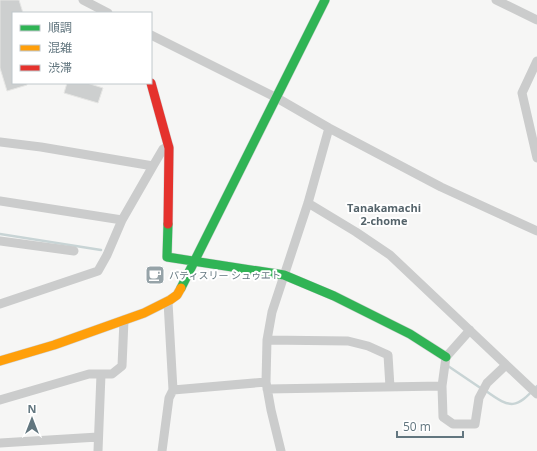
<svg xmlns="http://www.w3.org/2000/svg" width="537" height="451" font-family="'Open Sans','Noto Sans JP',sans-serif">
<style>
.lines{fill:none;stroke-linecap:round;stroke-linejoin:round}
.stream{stroke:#c8d4d5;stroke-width:2.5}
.building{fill:#cdcfcf;stroke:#e6e6e4}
.fast-casing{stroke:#d2d3d3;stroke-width:10}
.slow-casing{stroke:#d2d3d3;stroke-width:10}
.jam-casing{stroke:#d2d3d3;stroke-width:10}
.street{stroke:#cbcccc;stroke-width:9}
.fast{stroke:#30b455;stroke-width:9}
.slow{stroke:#ff9f0a;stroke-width:9}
.jam{stroke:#e5322d;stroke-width:9}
.labels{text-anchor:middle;stroke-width:4;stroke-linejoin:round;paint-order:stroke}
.poi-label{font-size:10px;fill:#62767f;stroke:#fff;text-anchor:start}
.neighbourhood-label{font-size:11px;font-weight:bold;fill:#54636a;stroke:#fff}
</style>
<rect width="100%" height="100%" fill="#f6f6f5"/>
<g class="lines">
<path class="stream" d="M 0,234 L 101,250
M 448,366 L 482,389
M 486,391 C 511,409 516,409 537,386"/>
</g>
<path class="building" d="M 0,0 L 19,0 L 23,13 L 13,13 L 13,83 L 27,83 L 27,85 L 7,91 L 0,68 Z
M 67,83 L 87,83 L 103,88 L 98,103 L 64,93 Z"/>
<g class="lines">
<g class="fast-casing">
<path id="fast" d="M 168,224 L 167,257 L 284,275 L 334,296 L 410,334 L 446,357
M 181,288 L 325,0"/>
</g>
<g class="slow-casing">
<path id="slow" d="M 0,361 L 54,345 L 144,313 L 170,300 L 177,295 L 181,288"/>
</g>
<g class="jam-casing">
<path id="jam" d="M 151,83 L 169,148 L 168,224"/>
</g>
<path class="street" d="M 83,0 L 108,13
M 496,0 L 537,20
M 151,35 L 277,98 L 329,128 L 441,187 L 537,231
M 537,61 L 522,93 L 537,158
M 0,142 L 41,147 L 153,166 L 122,220 L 107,255 L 98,271 L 0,304
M 153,166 L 163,149 L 169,146
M 0,201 L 122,220
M 308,203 L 356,232 L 390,255 L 537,394
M 0,241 L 74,251
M 470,330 L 446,357 L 442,386 L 443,417 L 453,424 L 475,424 L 479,398 L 487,383 L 506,365
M 267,340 L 348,341 L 368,346 L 388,355 L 390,387
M 267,389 L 442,386
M 173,390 L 266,382
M 0,400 L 89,374 L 112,374 L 122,366 L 124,320
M 0,443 L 98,437
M 98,451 L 101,374
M 162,451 L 169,398 L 173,390 L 168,302
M 281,451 L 271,410 L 266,382 L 267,340 L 272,312 L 308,203 L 329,128"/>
<use href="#fast" class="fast"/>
<use href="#slow" class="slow"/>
<use href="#jam" class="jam"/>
</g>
<defs>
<g id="cafe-square" transform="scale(1)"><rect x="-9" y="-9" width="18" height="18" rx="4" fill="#96a3a8" stroke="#fff"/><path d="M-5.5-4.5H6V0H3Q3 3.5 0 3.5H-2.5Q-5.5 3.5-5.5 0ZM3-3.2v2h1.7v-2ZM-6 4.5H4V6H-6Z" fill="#fff"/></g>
</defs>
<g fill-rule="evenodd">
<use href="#cafe-square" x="155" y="275"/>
</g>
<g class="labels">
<g class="poi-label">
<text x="169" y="279">パティスリー シュゥエト</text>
</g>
<g class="neighbourhood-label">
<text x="384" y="212">Tanakamachi<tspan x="384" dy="13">2-chome</tspan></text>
</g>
</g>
<rect x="12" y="12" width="140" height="72" fill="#ffffff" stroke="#c0c8cc"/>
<rect x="20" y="25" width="20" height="6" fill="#30b455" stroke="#c0c8cc"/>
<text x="48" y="32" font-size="12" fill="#62767f">順調</text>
<rect x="20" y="45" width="20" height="6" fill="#ff9f0a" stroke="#c0c8cc"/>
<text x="48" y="52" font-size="12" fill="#62767f">混雑</text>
<rect x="20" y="65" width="20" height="6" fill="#e5322d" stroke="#c0c8cc"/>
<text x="48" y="72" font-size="12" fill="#62767f">渋滞</text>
<g transform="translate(32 419)" stroke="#ffffff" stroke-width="3" paint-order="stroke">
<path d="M0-3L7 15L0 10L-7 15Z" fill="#62767f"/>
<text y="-6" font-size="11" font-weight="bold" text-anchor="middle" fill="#62767f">N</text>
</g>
<path d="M397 431v6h66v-6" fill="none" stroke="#62767f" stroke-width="2"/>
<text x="403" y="431" font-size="12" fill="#62767f" stroke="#ffffff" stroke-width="3" paint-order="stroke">50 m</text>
</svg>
